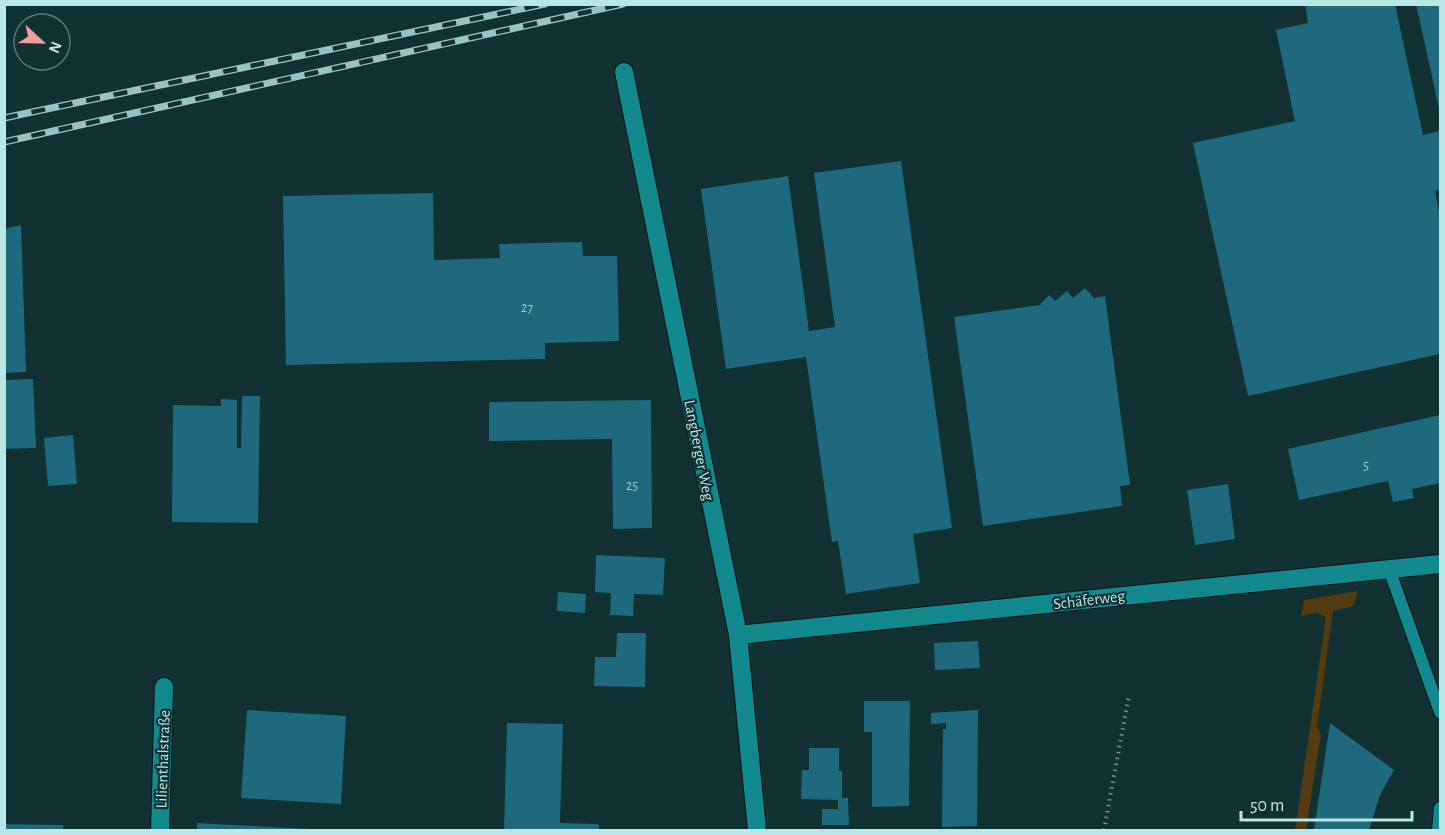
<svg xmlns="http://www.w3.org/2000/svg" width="1445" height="835" font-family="'Alegreya Sans',sans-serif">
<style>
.green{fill:#523a11}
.building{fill:#1e697b}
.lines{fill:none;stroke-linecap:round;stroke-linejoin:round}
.lane-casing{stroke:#091717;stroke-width:14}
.street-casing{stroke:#091717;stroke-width:20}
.path{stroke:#6b9394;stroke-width:4;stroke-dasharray:1.5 4.5;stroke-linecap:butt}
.lane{stroke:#128a8d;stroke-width:12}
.street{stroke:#128a8d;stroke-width:18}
.rail-casing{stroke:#98c3c4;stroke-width:7}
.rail{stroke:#113132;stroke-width:4.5;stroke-dasharray:14;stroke-linecap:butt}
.labels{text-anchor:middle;stroke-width:4.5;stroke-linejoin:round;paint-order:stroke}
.number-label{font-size:14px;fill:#92c8cd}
.street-label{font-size:16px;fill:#b9e7e8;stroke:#113132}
</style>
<rect width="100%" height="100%" fill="#113132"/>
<path class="green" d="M 1358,591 L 1353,606 L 1333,611 L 1317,728 L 1321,734 L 1306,830 L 1295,830 L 1326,617 L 1317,613 L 1301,616 L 1304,600 Z"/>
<path class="building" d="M 1305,4 L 1395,4 L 1423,135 L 1440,131 L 1440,190 L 1435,191 L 1440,217 L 1440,354 L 1248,396 L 1193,143 L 1295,121 L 1276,30 L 1308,23 Z
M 1416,4 L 1440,4 L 1440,113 Z
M 901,161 L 952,528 L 913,534 L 920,583 L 846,594 L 838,541 L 832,542 L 806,357 L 726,369 L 701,189 L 788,176 L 809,331 L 835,327 L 814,173 Z
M 433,193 L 434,260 L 500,258 L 499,244 L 582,242 L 583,256 L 617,256 L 619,341 L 545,343 L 545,359 L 286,365 L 283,196 Z
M 21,225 L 26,372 L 4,373 L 4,229 Z
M 1085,288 L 1094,298 L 1105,296 L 1130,485 L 1120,486 L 1122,506 L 983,526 L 954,317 L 1040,305 L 1049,295 L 1055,301 L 1067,291 L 1073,298 Z
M 33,379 L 36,448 L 4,449 L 4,380 Z
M 242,396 L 260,396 L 258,523 L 172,522 L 173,405 L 221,406 L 221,399 L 237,400 L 237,448 L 241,448 Z
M 651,400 L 652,528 L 613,529 L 612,439 L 489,441 L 489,402 Z
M 1440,415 L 1440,483 L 1412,489 L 1414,498 L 1393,502 L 1388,481 L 1299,500 L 1288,449 Z
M 73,435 L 77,484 L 48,486 L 44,438 Z
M 1228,484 L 1235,539 L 1195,545 L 1187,490 Z
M 596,555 L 665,558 L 663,595 L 634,594 L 633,616 L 610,615 L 611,593 L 595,592 Z
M 558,592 L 586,594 L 585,613 L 557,611 Z
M 617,633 L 646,633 L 645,687 L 594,686 L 595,657 L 616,657 Z
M 978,641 L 980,668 L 935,670 L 934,643 Z
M 864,701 L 910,701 L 909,806 L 872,807 L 872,732 L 864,732 Z
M 247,710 L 346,716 L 341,804 L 241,798 Z
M 978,710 L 977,826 L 942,827 L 943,729 L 946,729 L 946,723 L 931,724 L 931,713 Z
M 507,723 L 563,724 L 560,823 L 599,824 L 599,830 L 504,830 Z
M 1330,723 L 1394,770 L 1380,795 L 1369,830 L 1314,830 Z
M 809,748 L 839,748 L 839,771 L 842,771 L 842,798 L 848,798 L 849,825 L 822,825 L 822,809 L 838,809 L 838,800 L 801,799 L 802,770 L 809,770 Z
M 197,823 L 310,829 L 310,830 L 197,830 Z
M 4,824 L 63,825 L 63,830 L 4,830 Z"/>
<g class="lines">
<g class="lane-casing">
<path id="lane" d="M 1389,569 L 1440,712
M 1438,830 L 1440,808"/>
</g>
<g class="street-casing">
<path id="street" d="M 624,72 L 738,635 L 757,830
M 738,635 L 1440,564
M 160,830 L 164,687"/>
</g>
<path class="path" d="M 1104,830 L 1129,695"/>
<use href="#lane" class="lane"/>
<use href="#street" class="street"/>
<g class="rail-casing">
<path id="rail" d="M 4,118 L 545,4
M 4,142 L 623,4"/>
</g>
<use href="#rail" class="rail"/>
</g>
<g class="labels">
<g class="number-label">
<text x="527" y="312">27</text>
<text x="1366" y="470">5</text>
<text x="632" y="490">25</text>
</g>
<g class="street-label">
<text transform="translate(700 450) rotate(79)" y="6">Langberger Weg</text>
<text transform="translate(1089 599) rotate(-7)" y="6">Schäferweg</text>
<text transform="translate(162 759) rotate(-88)" y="6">Lilienthalstraße</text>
</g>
</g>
<rect width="1445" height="835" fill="none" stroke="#b9e7e8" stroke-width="12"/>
<g transform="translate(42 42) rotate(112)"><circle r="28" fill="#113132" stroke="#547a7b" stroke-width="1.5"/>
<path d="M0-4.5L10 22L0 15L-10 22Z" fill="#f59b9f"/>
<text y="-9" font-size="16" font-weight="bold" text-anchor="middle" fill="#b9e7e8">N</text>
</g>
<path d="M1241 811v9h171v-9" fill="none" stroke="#b9e7e8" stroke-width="3"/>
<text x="1250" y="811" font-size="18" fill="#b9e7e8" stroke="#113132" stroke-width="4.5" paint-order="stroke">50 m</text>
</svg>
